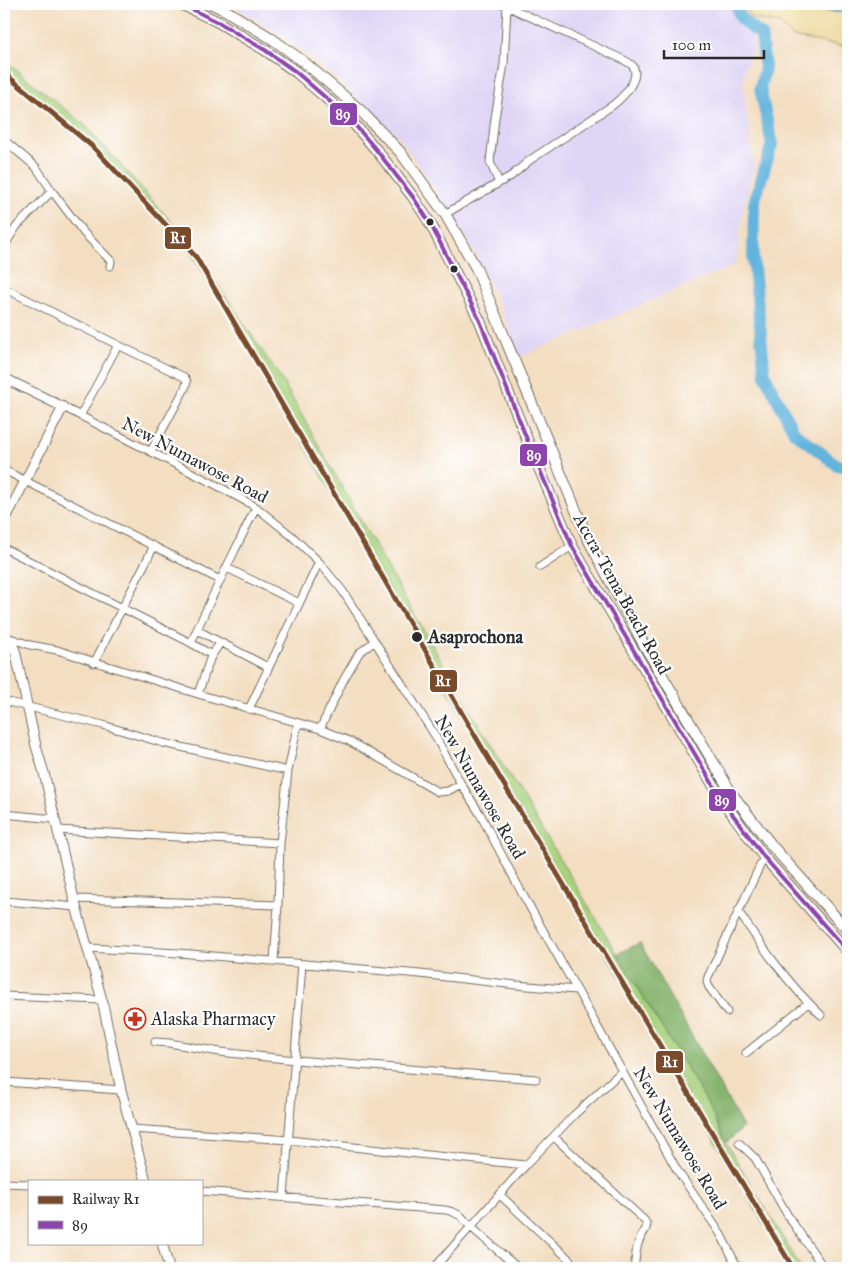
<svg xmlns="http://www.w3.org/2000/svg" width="852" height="1272" font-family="'IM FELL Great Primer',serif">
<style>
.built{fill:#dfd5f5}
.green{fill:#a8d27e;stroke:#6a7e54}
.forest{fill:#86b46d;stroke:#58704c}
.sand{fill:#eeda9e;stroke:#8c8264}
.water{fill:#62b4dd;stroke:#467084}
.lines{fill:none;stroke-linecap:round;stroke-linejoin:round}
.river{stroke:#62b4dd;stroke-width:12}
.minor-casing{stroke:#716a60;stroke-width:9}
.tertiary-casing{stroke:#716a60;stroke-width:11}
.primary-casing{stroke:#716a60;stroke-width:12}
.minor{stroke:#fff;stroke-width:7}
.tertiary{stroke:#fff;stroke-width:9}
.primary{stroke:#fff;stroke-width:10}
.bus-1-casing{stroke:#fff;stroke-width:8}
.bus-1{stroke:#8e44ad;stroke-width:4}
.rail-1-casing{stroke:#fff;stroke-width:9}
.rail-1{stroke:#7a4b2a;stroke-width:5}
.bus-dot{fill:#2b2b2b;stroke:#fff;stroke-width:2}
.labels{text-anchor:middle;stroke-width:4.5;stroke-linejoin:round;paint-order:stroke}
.street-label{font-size:18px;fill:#2b2b2b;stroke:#fff}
.stop-label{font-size:18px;font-weight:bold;fill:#2b2b2b;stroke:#fff;text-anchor:start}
.poi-label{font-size:18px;fill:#2b2b2b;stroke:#fff;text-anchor:start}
.line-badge{stroke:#fff;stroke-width:2}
.badge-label{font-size:14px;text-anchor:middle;font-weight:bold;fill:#fff}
</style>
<rect width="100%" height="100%" fill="#fff"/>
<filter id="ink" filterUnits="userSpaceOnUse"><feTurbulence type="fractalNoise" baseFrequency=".02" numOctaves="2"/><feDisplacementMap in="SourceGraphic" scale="10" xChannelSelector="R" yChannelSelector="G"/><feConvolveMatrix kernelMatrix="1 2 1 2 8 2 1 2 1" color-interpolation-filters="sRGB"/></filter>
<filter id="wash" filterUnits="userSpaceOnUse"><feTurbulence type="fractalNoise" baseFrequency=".0096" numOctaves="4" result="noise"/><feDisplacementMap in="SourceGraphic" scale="20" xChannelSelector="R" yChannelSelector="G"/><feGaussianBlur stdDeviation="1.12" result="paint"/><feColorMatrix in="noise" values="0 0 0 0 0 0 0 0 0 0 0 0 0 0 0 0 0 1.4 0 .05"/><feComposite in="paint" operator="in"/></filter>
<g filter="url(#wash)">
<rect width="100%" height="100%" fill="#f3dec1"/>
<path class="built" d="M 230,4 L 733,4 L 737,21 L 753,37 L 754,48 L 746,65 L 743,86 L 754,166 L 742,214 L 736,264 L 520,357 L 501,308 L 476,255 L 457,222 L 401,139 L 327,70 L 285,37 Z"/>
<path class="green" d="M 4,61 L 10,65 L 86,126 L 182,234 L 226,297 L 282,380 L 396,583 L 477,722 L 707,1102 L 726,1143 L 801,1268 L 792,1268 L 754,1208 L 675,1074 L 625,986 L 568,890 L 507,792 L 406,618 L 350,525 L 233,318 L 186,247 L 122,176 L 60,116 L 4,75 Z"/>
<path class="forest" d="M 640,943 L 743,1127 L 726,1143 L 707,1102 L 617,954 Z"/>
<path class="sand" d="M 746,4 L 800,4 L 822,11 L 848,13 L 848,47 L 793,37 L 780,24 L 750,18 L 745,6 Z"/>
<path class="water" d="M 800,4 L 848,4 L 848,13 L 822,11 Z"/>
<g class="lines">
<path class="river" d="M 737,4 C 738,21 748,26 761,34 L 765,68 L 760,88 L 772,144 L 754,203 L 753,258 L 765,375 L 794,432 L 837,465 L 848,467"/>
</g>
</g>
<g filter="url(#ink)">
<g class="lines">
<g class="minor-casing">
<path id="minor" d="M 4,140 L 36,167 L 52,191 L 83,232 L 111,261 L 110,266
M 499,183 L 490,162 L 495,118 L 504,64 L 507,6
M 445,214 L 511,176 L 530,160 L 613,105 C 622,98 641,79 633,66 C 630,63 626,61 622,59 L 502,4
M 4,246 L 17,226 L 52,191
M 4,288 L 118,345 L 80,416
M 118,345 L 184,377 C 188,381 187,383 185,388 L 151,451
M 63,407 L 218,486 L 256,507 L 293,537 L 319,562 L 342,590 L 434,734 L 461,784 L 480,814 L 523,895 L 577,990 L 677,1170 L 720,1233 L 738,1268
M 4,470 L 220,580
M 4,548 L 191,643 L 212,655 L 210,659 L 198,694
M 540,567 L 572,546
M 227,568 L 299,603
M 197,630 L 268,667
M 7,637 L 30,645 L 57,650 L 198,694 L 320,729 L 349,741 L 438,792 L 448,791 L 461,784
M 191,643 C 211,597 234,553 256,507
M 212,655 L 220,643
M 94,663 L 154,546
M 4,701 L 103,725 L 163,743 L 288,771
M 249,709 L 319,562
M 320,729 L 343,681 L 359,653 L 375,641
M 4,814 L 55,819
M 58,830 L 280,843
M 74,899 L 278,905
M 4,901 L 77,907
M 738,911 C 763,948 789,985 821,1015
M 88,948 L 179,953 L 420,974 L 516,985 L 577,990
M 274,962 L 278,905 L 280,843 L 288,771 L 298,723
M 4,996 L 102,1000
M 727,1012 L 709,987 L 707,982 L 708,977 L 764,857
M 155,1042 L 169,1043 L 220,1052 L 295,1060 L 536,1079
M 746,1053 L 808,1003
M 4,1082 L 121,1090
M 132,1129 L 289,1140 L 408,1153 L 526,1165
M 554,1137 L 644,1220 L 647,1225 C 646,1231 642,1234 640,1239 C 635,1248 636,1259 634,1268
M 739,1143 L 755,1158 L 788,1216 L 824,1268
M 4,1183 L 29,1184
M 201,1191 L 446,1210 L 453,1212 L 461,1216 L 471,1227 L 518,1268
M 500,1195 L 570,1260
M 284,1197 L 302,964
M 4,1266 L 50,1268
M 434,1268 L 526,1165 L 574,1115 L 622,1071"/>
</g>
<g class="tertiary-casing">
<path id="tertiary" d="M 4,378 L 63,407 L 4,522
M 4,636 L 11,642 L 15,650 L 36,746 L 44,773 L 74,899 L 102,1000 L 121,1090 L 146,1181
M 162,1243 L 169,1268"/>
</g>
<g class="primary-casing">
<path id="primary" d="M 181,4 L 218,22 L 265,50 L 296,72 L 326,98 L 355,125 L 378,152 L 413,197 L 430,223 L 480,321 L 528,442 L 572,546 L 722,800 L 764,857 L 848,952
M 212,4 L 225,10 L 271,38 L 304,62 L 360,110 L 401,153 L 445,214 L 476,268 L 587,537 L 643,643 L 732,794 L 773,847 L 848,931"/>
</g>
<use href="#minor" class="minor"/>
<use href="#tertiary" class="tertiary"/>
<use href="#primary" class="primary"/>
<g class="bus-1-casing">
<path id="bus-1" d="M 181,4 L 218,22 L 265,50 L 296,72 L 326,98 L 355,125 L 378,152 L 413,197 L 430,223 L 480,321 L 528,442 L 572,546 L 722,800 L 764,857 L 848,952"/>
</g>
<use href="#bus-1" class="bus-1"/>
<g class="rail-1-casing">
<path id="rail-1" d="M 4,73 L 93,147 L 196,257 L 491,763 L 793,1268"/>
</g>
<use href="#rail-1" class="rail-1"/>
</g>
</g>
<defs>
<g id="pharmacy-ring" transform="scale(1.125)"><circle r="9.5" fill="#fff" stroke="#c8321e" stroke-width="1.5"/><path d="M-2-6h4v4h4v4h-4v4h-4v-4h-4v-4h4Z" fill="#c8321e"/></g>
</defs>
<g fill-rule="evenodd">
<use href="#pharmacy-ring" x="135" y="1019"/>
</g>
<g class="bus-dot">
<circle cx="430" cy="222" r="4.5"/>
<circle cx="454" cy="269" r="4.5"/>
<circle cx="417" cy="637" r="6"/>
</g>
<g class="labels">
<g class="street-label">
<text transform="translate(195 460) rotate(28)" y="6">New Numawose Road</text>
<text transform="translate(622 594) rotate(61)" y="6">Accra-Tema Beach Road</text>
<text transform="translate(480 787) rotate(60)" y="6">New Numawose Road</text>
<text transform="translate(680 1138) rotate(59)" y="6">New Numawose Road</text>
</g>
<g class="stop-label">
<text x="428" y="643">Asaprochona</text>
</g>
<g class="poi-label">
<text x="151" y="1025">Alaska Pharmacy</text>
</g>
</g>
<g class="line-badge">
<rect x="329" y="102" width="29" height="24" rx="5" fill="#8e44ad"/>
<rect x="164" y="226" width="28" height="24" rx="5" fill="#7a4b2a"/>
<rect x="519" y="443" width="29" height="24" rx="5" fill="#8e44ad"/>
<rect x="429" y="669" width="29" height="24" rx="5" fill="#7a4b2a"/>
<rect x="708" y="788" width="29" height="24" rx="5" fill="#8e44ad"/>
<rect x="655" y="1050" width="29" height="24" rx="5" fill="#7a4b2a"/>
</g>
<g class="badge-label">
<text x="343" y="119">89</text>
<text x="178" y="243">R1</text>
<text x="534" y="460">89</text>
<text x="443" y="686">R1</text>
<text x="722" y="805">89</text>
<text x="670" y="1067">R1</text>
</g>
<rect width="852" height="1272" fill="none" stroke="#fff" stroke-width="20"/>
<rect x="28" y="1180" width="175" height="65" fill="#ffffff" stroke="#aaaaaa"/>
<rect x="38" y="1196" width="25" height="8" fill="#7a4b2a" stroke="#aaaaaa"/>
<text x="72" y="1204" font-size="15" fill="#2b2b2b">Railway R1</text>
<rect x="38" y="1221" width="25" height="8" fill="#8e44ad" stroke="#aaaaaa"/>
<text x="72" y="1230" font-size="15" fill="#2b2b2b">89</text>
<path d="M664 50v8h100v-8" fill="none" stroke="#2b2b2b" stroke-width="2.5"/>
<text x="672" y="50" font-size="15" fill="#2b2b2b" stroke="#ffffff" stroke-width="4" paint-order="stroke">100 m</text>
</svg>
